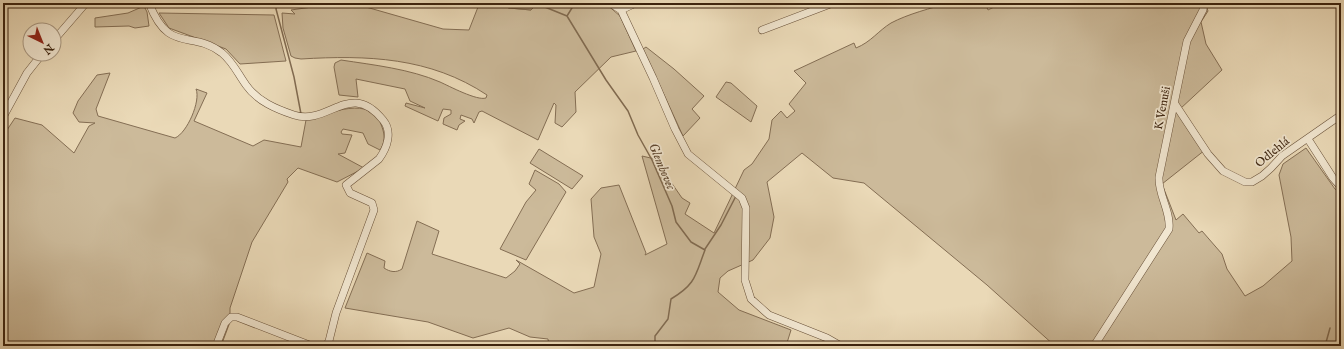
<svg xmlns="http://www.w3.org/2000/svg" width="1344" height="349" font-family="'IM FELL English',serif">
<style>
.green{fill:#ccba9a;stroke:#846e54}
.water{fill:#af9b7e;stroke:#816b51}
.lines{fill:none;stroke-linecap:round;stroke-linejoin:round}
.stream{stroke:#816b51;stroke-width:1.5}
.minor-casing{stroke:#685038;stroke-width:8}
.minor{stroke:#f1e6d0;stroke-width:7}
.labels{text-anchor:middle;stroke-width:3.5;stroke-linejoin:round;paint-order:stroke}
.street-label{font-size:12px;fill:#3c230e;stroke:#f1e6d0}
.water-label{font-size:13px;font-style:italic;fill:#5e4730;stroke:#f1e6d0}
</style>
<rect width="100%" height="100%" fill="#ead9b7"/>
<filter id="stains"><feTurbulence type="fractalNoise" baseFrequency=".005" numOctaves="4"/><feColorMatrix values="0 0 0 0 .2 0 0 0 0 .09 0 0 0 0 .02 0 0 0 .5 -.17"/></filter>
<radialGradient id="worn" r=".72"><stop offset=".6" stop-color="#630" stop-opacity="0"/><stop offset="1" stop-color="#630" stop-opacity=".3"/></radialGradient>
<path class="green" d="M 340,3 L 359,5 L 443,29 L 469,30 L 478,7 L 494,3 L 509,8 L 531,10 L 538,3 L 605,3 L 620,16 L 636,51 L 611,57 L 575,92 L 576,112 L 562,127 L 555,123 L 556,105 L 554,103 L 538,140 L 482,111 L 479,112 L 474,123 L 472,119 L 461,115 L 460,119 L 465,121 L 459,125 L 457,130 L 443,124 L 444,118 L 451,114 L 451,110 L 443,109 L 438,121 L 405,106 L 406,103 L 425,108 L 410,101 L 405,89 L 356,79 L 358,97 L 339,95 L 334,67 L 335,63 L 341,60 C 374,65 410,69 440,82 C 449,86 477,101 486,98 L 487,95 C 430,57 367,55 301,59 L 295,58 L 291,56 L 283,28 L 282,13 L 295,14 L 291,10 Z
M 950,3 L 985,3 L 988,10 L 1002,3 L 1205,3 L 1208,11 L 1201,22 L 1206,44 L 1222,70 L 1180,109 L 1205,150 L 1162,184 L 1176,220 L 1183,214 L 1199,233 L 1202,231 L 1222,254 L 1227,269 L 1245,296 L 1263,286 L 1292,261 L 1291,237 L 1279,175 L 1283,164 L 1306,148 L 1335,189 L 1341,193 L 1341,346 L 1055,346 L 987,285 L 864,183 L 833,178 L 802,153 L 767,182 L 774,217 L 770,238 L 753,260 L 728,271 L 720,278 L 718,292 L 739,310 L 791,330 L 786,346 L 549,346 L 548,339 L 530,337 L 509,328 L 473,338 L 428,322 L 345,308 L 367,253 L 385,261 L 384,268 C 390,272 396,273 402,269 L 417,221 L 439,231 L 432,254 L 506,278 L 515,271 L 520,264 L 516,260 L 574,293 L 594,287 L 601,254 L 594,237 L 591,199 L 601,188 L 619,185 L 646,253 L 645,255 L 667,244 L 642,156 L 655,159 L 682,198 L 690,203 L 685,214 L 714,233 L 744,170 L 752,164 L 769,139 L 772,120 L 781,111 L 787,118 L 795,111 L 789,104 L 806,83 L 794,71 L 854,43 L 856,48 C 871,42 878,31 891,23 C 908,14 931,8 950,3 Z
M 144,6 L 147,12 L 149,26 L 135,28 L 129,26 L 95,27 L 95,18 L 128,13 Z
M 159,13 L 274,15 L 286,61 L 240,64 L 226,49 L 169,28 Z
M 646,47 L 674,69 L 704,96 L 692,109 L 700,118 L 683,136 L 643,49 Z
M 110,73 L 96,109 L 98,116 L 175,138 C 187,133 201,101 196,89 L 207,93 L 194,121 L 253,146 L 264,140 L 301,147 L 306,120 C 329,114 372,93 382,127 C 385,135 385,143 380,150 L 368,144 L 363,133 L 343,129 L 341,132 L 342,134 L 352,135 L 345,153 L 338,154 L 364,168 L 337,182 L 298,168 L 287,179 L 288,182 L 252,242 L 230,308 L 230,322 L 221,346 L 3,346 L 3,136 L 15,118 L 42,125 L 74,153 L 89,126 L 95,123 L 79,122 L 73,113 L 78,101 L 97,75 Z
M 726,82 L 731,83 L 757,106 L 751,122 L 716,97 Z
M 539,149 L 583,176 L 572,189 L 530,163 Z
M 535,170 L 559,184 L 566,192 L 526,260 L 500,249 L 526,202 L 536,190 L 529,184 Z"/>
<path class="water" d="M 494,3 L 538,3 L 531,10 L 509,8 Z"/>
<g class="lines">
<path class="stream" d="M 277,3 L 276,9 L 294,77 L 301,114
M 535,3 L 567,16 L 606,80 L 628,111 L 638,135 L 652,160 L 672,206 L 676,222 L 691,242 L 705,250 C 695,276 696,284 671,299 L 668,319 L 655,336 L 655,346
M 567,16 L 575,3
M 705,249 L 721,225 L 736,196
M 1325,346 L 1330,328"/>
<g class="minor-casing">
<path id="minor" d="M 149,3 C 169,55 191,29 222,53 C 233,62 238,74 246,85 C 257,101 276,109 294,115 C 329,126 350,79 383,120 C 393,132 387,148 379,159 L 346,185 L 350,193 L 372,203 L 374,210 L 336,313 L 329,341 L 326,346
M 610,3 L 621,10 L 636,3
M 621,10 L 653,78 L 675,129 L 688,154 L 742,198 L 746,208 L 745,280 L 751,299 L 769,315 L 827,338 L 841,346
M 762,30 L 833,3
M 54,40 L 86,3
M 1175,104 L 1208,154 L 1223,171 L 1245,182 L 1252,182 L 1262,176 L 1271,168 L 1282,156 L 1341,115
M 3,117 L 27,73 L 42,54
M 1308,139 L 1333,178 L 1341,187
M 216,346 L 225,323 L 231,317 L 237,317 L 312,346
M 1094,346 L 1169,229 C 1171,211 1158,195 1159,177 L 1187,41 L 1203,10 L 1204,3"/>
</g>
<use href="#minor" class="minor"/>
</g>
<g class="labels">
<g class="street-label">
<text transform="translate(1162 108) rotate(-79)" y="4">K Venuši</text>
<text transform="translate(1272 152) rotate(-39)" y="4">Odlehlá</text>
</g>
<g class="water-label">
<text transform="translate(663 166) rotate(67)" y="5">Glembovec</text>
</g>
</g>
<rect width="1344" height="349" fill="none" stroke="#ead9b7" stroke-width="16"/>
<rect x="4" y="4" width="1336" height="341" fill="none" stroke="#3c230e" stroke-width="2"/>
<rect x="8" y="8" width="1328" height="333" fill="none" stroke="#3c230e"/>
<g transform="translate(42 42) rotate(137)"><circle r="19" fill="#f1e6d0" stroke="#a99882"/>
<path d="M0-3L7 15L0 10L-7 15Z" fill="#8f2418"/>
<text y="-6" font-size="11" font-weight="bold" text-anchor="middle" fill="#3c230e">N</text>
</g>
<rect width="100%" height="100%" filter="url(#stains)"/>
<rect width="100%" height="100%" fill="url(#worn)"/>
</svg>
